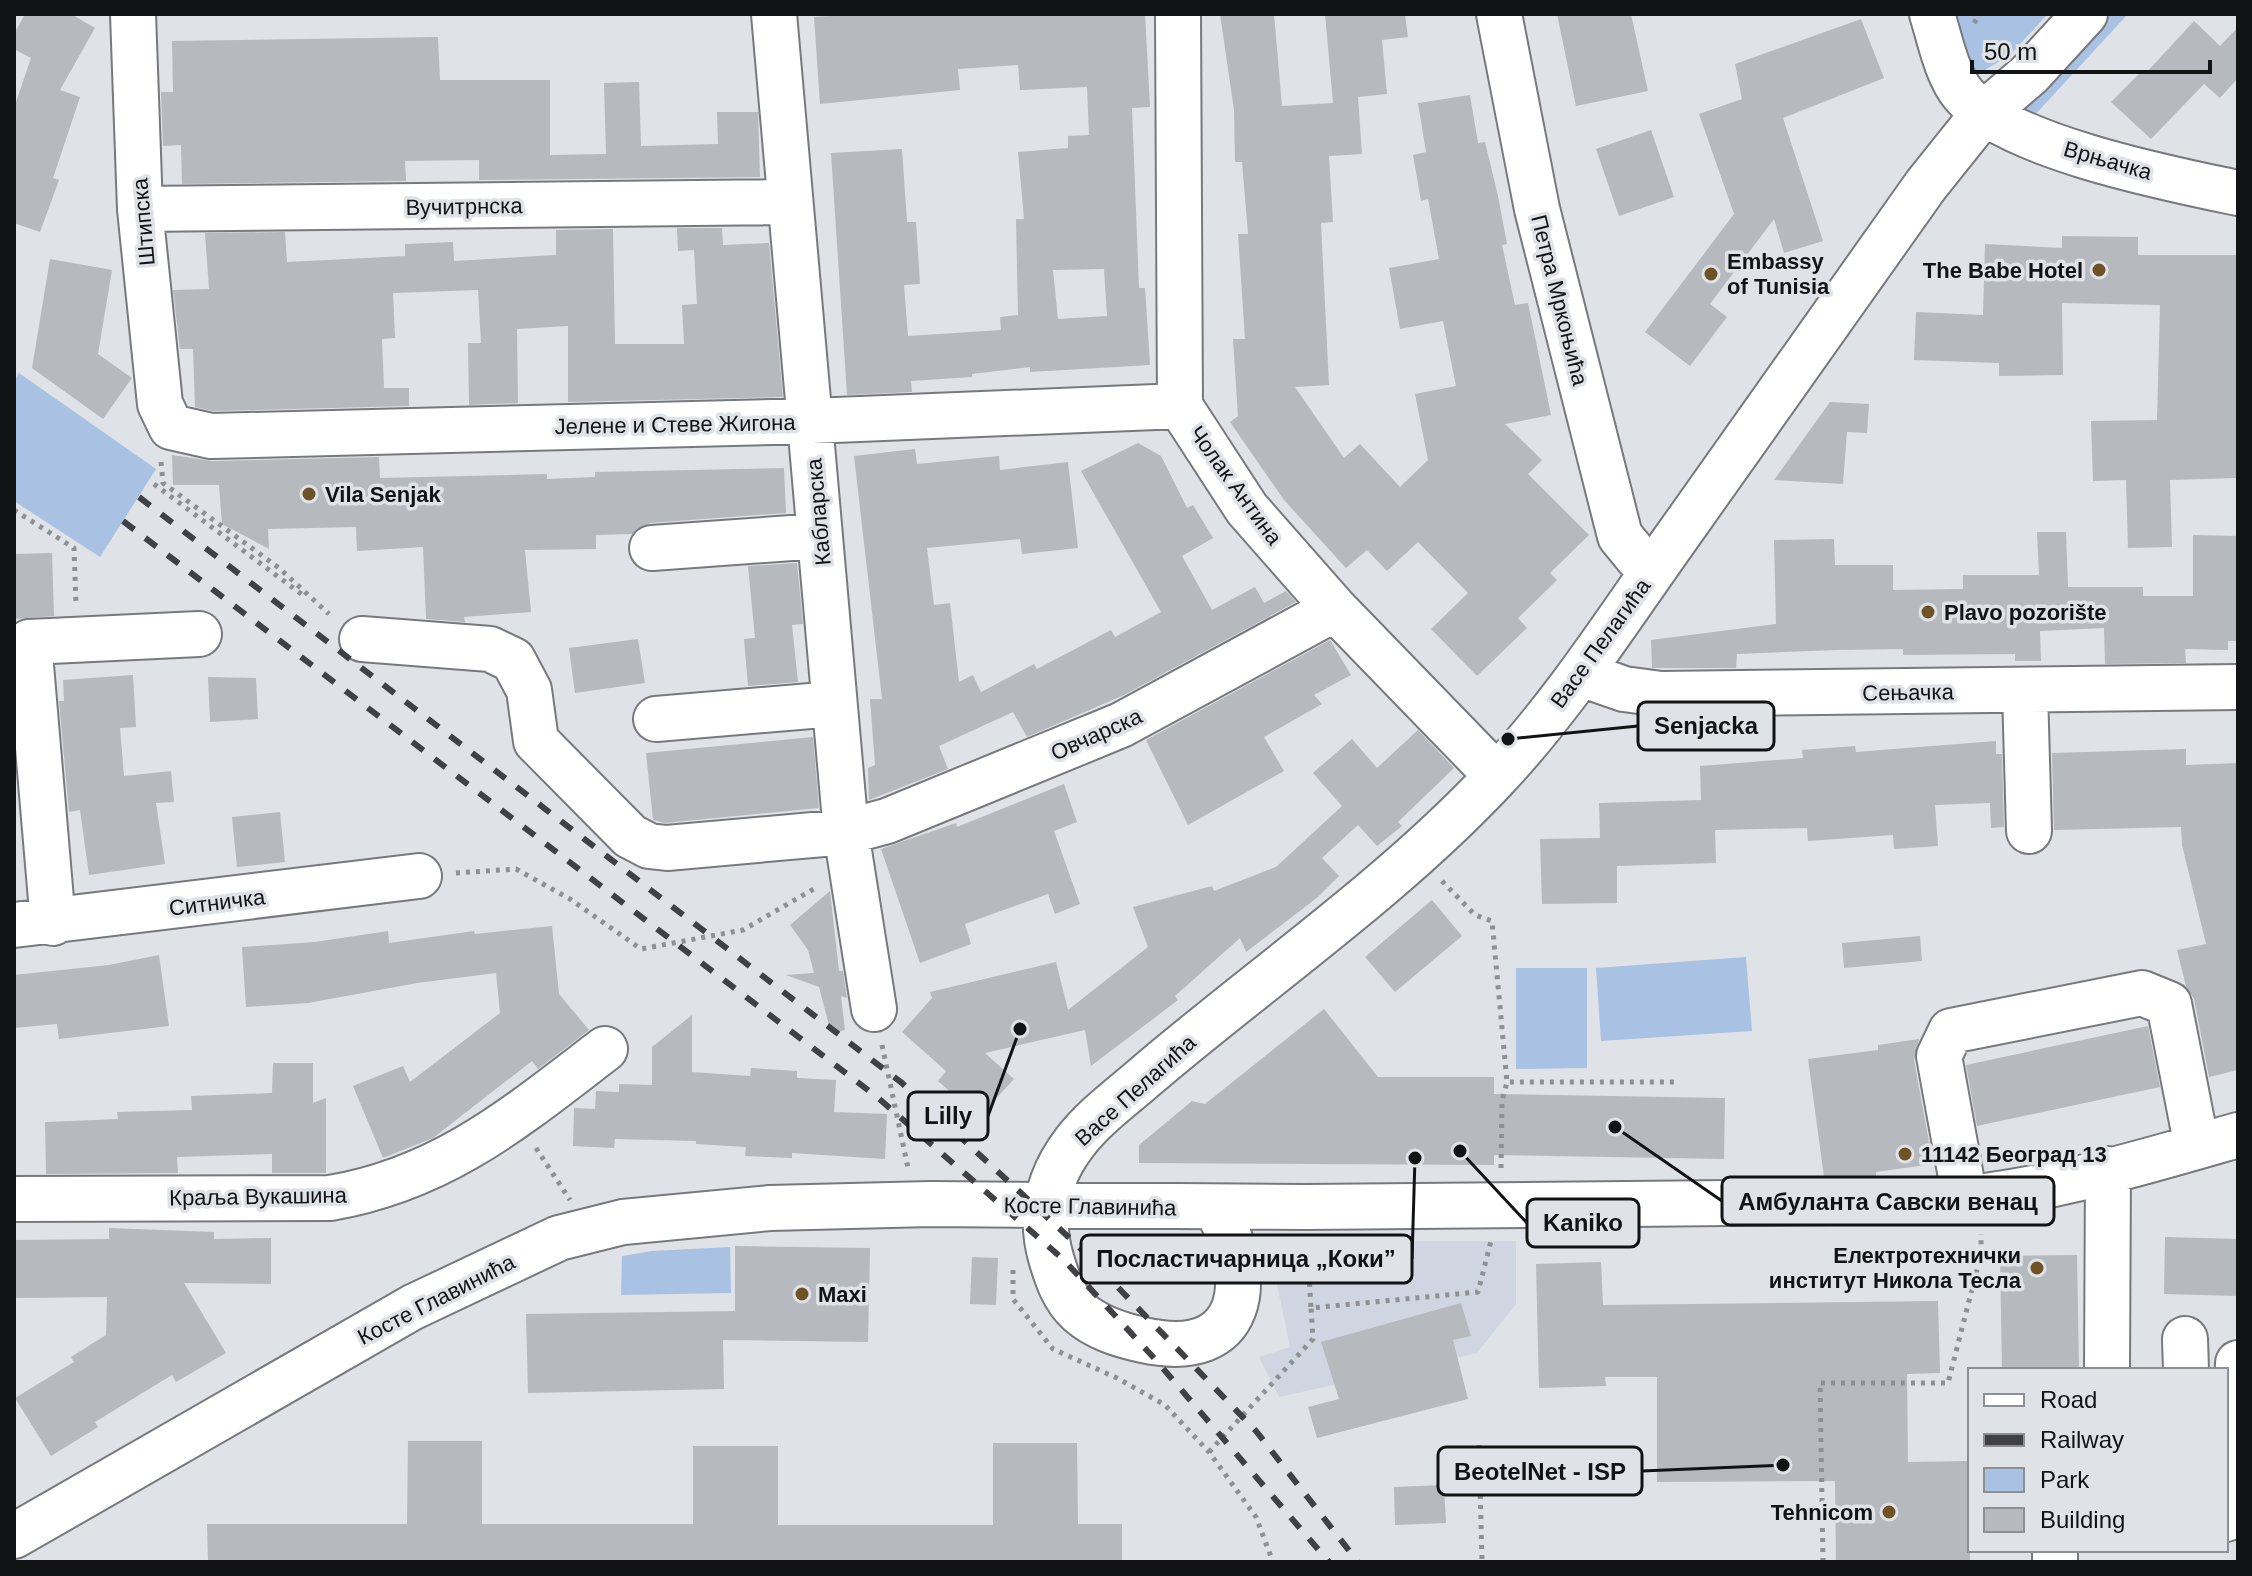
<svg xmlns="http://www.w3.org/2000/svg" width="2252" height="1576" font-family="Helvetica,sans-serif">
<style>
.built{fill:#cfd6e1}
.green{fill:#a9c2e4}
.building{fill:#b6b9bd;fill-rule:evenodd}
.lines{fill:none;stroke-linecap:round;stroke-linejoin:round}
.minor-casing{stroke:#77797d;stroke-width:48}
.path{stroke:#8e9093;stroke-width:5;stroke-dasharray:4 6;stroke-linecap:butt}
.minor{stroke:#fff;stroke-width:44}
.rail{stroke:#404144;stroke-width:6;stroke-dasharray:14 14;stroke-linecap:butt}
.poi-dot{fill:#6f5225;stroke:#dfe2e6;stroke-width:3}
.labels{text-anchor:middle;stroke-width:7;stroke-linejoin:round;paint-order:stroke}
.street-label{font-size:22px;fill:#121315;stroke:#dfe2e6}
.poi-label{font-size:22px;font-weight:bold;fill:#121315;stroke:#dfe2e6;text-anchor:start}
.leader{fill:none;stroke:#121315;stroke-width:3}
.callout-dot{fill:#121315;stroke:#dfe2e6;stroke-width:3}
.callout{fill:#dfe2e6;stroke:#121315;stroke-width:3}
.callout-label{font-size:24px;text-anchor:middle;font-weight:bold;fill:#121315}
</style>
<rect width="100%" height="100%" fill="#dfe2e6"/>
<path class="built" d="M 1268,1241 L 1516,1241 L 1516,1304 L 1477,1353 L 1279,1397 L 1259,1357 L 1290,1347 Z"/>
<path class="green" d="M 1941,14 L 2048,14 L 2010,55 L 1968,80 Z
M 2099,14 L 2128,14 L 2031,119 L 2025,107 Z
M 19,373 L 156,469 L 100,557 L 14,501 L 14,381 Z
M 1746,957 L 1752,1031 L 1601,1041 L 1596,968 Z
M 1516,968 L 1587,968 L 1587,1068 L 1516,1069 Z
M 730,1247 L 731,1293 L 621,1295 L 622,1256 L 652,1251 Z"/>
<path class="building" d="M 25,14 L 71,14 L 95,28 L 60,90 L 80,97 L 53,178 L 59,180 L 40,232 L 14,223 L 14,108 L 31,58 L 14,49 L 14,34 Z
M 862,14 L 1145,14 L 1150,107 L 1132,108 L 1139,288 L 1145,288 L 1150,365 L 1030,372 L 1030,367 L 972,374 L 972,377 L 911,381 L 912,392 L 847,395 L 831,153 L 902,149 L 907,222 L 916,222 L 920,284 L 904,285 L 908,336 L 1001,330 L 1000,317 L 1018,315 L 1016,219 L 1024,219 L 1018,152 L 1068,148 L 1068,136 L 1089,135 L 1087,87 L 1020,90 L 1018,65 L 958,69 L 960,90 L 820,104 L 814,17 ZM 1104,269 L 1107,316 L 1058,319 L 1053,270 Z
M 1220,14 L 1274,14 L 1282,106 L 1333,103 L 1325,14 L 1405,14 L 1408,37 L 1382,40 L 1387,94 L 1358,97 L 1362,154 L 1329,156 L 1333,222 L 1321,223 L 1329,385 L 1295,387 L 1344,458 L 1360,444 L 1400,487 L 1428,460 L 1415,394 L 1456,386 L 1443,321 L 1400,329 L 1389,268 L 1439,259 L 1428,199 L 1421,201 L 1413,155 L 1426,152 L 1418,103 L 1470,95 L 1478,143 L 1485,142 L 1498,196 L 1507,244 L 1502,245 L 1515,305 L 1528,303 L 1551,415 L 1505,424 L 1542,460 L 1528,474 L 1589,535 L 1550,573 L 1557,580 L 1518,618 L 1527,628 L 1477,676 L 1431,629 L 1468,593 L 1418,542 L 1387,571 L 1367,550 L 1346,568 L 1284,500 L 1230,422 L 1238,416 L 1233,339 L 1245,339 L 1238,234 L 1248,234 L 1242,162 L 1235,162 L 1234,110 Z
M 1557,14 L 1631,14 L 1648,91 L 1576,106 Z
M 1861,19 L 1884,78 L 1783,118 L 1823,241 L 1784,253 L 1774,219 L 1710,304 L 1727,317 L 1690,366 L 1645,332 L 1734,214 L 1699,114 L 1742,99 L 1735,64 Z
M 2194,21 L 2220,46 L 2238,27 L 2238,78 L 2220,98 L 2204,84 L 2151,139 L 2111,102 L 2143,70 L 2146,73 Z
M 438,37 L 440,80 L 550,80 L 550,155 L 606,154 L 604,83 L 639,82 L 641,146 L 718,144 L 717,112 L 758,112 L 760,177 L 479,180 L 479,160 L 405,161 L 406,181 L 182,184 L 181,145 L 163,146 L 161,92 L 173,92 L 172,41 Z
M 1651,130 L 1674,197 L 1619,216 L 1596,149 Z
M 677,228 L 722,228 L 723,245 L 769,243 L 783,397 L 568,402 L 568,326 L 517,329 L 518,403 L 469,405 L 468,343 L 481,343 L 478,290 L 393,293 L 395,338 L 382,339 L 384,388 L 409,388 L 409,406 L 213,411 L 195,407 L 193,349 L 180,349 L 173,290 L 209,289 L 205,233 L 285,232 L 287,262 L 405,256 L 405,244 L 453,242 L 454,261 L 556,255 L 556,230 L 613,229 L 615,344 L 684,344 L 682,305 L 697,304 L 694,250 L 678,251 Z
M 2062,236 L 2138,237 L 2138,255 L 2238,255 L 2238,478 L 2170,480 L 2172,547 L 2128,548 L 2126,480 L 2093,481 L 2091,421 L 2157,420 L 2160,305 L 2062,303 L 2063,375 L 1999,376 L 1999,363 L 1914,360 L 1916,312 L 1983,315 L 1985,244 L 2062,248 Z
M 50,259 L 112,270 L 98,354 L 132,378 L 103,419 L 32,368 Z
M 1830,402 L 1869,404 L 1867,433 L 1847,432 L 1843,484 L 1774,480 Z
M 1138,443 L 1161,456 L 1187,508 L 1193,505 L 1213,538 L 1182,556 L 1212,610 L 1255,587 L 1264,603 L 1286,591 L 1296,602 L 1124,695 L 1027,737 L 1013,712 L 939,746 L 948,769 L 869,800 L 868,768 L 875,765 L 870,699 L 882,699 L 854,456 L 915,449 L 917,464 L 999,456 L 1000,470 L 1068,462 L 1078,548 L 1022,554 L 1020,539 L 927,548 L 934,605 L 950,603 L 959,682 L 973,675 L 981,692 L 1034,664 L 1037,669 L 1111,630 L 1115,637 L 1161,612 L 1081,471 Z
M 172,455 L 212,461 L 379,457 L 380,478 L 547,474 L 547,479 L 595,477 L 595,472 L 784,468 L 786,513 L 650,523 L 632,534 L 596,535 L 596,549 L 525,550 L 531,612 L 464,617 L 465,622 L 426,619 L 423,547 L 357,551 L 356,527 L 268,529 L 269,549 L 222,524 L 219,485 L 173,485 Z
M 2037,532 L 2066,532 L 2068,587 L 2143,587 L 2143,596 L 2193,596 L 2193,535 L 2238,536 L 2238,641 L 2228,641 L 2228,650 L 2185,649 L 2186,663 L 2105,664 L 2104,628 L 2040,631 L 2041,661 L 2015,661 L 2015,654 L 1903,655 L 1903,649 L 1837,650 L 1737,654 L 1736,668 L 1652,668 L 1651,640 L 1776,624 L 1774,540 L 1834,539 L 1835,565 L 1893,565 L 1893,590 L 1963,589 L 1963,575 L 2039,575 Z
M 52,553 L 54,616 L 14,619 L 14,554 Z
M 797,563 L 803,624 L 792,625 L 798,682 L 748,686 L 744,639 L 755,638 L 748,566 Z
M 638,639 L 645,683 L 575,693 L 569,648 Z
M 1330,640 L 1351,675 L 1314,695 L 1322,704 L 1264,737 L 1284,771 L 1188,825 L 1146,740 Z
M 133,675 L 136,727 L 120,728 L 124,776 L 171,771 L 174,802 L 156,803 L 165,864 L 89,875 L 80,810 L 69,812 L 59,701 L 64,701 L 63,680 Z
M 208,677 L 256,678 L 258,719 L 210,722 Z
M 1418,730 L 1454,768 L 1398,822 L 1402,826 L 1377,846 L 1358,825 L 1322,858 L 1339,876 L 1318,897 L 1246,952 L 1240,938 L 1175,996 L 1178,1000 L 1091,1066 L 1085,1030 L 985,1053 L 1014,1079 L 979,1117 L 938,1081 L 946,1071 L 902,1032 L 932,998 L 930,992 L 1056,962 L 1068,1010 L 1148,947 L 1133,907 L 1212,886 L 1214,891 L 1276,867 L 1342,806 L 1313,773 L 1352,739 L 1377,768 Z
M 813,737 L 819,808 L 665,823 L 653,820 L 646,753 Z
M 1996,741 L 1996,754 L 2002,754 L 2004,827 L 1991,828 L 1990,803 L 1935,805 L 1938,846 L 1894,849 L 1893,835 L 1808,841 L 1807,828 L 1715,830 L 1716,863 L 1617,866 L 1617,903 L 1542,904 L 1540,839 L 1600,838 L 1599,803 L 1701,800 L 1700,766 L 1803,758 L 1802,750 L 1855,746 L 1856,752 Z
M 2186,749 L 2186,765 L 2238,763 L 2238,1070 L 2209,1077 L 2194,999 L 2186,986 L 2177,950 L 2206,944 L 2182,845 L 2181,827 L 2054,830 L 2052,753 Z
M 1064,784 L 1077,822 L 1054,831 L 1080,904 L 1055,914 L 1048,894 L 965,924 L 971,944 L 920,963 L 881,849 L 956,823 L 957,827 Z
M 280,812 L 285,862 L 237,867 L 232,817 Z
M 830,891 L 839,971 L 843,971 L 847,998 L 841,996 L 845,1030 L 831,1033 L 819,987 L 786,975 L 814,973 L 808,950 L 790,925 Z
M 1432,900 L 1462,936 L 1395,992 L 1365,957 Z
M 552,926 L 559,994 L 589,1030 L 538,1069 L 532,1061 L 433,1138 L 383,1158 L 353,1086 L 403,1066 L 410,1082 L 500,1013 L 496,973 L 417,983 L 308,1003 L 246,1007 L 242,947 L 315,942 L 388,931 L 389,943 L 474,931 L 475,934 Z
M 1920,936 L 1922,961 L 1844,968 L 1842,943 Z
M 159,955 L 169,1026 L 59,1039 L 57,1024 L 14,1028 L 14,975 L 109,965 Z
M 1324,1009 L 1378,1077 L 1494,1077 L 1494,1094 L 1725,1098 L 1724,1159 L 1494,1155 L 1494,1165 L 1139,1163 L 1139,1145 L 1192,1101 L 1205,1104 Z
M 692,1015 L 692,1072 L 750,1076 L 751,1068 L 797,1071 L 797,1078 L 836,1080 L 834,1112 L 887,1114 L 885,1159 L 792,1153 L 792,1158 L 745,1156 L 746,1147 L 696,1144 L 696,1141 L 615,1139 L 614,1148 L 573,1146 L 574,1108 L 595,1109 L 596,1091 L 619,1092 L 619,1084 L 652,1085 L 652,1047 Z
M 2148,1026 L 2160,1087 L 1977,1126 L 1966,1065 Z
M 1919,1039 L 1914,1060 L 1933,1164 L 1876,1172 L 1876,1177 L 1824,1177 L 1808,1059 L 1878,1050 L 1878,1045 Z
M 273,1063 L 313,1063 L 313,1103 L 326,1098 L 326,1173 L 272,1173 L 272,1154 L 177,1157 L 178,1173 L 46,1174 L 45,1122 L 118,1119 L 117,1112 L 192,1110 L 191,1096 L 272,1093 Z
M 109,1228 L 214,1232 L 214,1239 L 271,1238 L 271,1284 L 184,1283 L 226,1353 L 176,1382 L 172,1375 L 95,1422 L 98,1427 L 51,1456 L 15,1398 L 74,1362 L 71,1357 L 106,1335 L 107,1297 L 14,1298 L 14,1240 L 109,1239 Z
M 2165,1237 L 2238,1239 L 2238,1296 L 2164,1294 Z
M 735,1246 L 870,1248 L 868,1342 L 723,1340 L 724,1389 L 528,1393 L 526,1314 L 735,1311 Z
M 2077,1255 L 2079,1370 L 2002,1370 L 2000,1256 Z
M 972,1257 L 998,1258 L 996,1305 L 970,1304 Z
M 1601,1262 L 1603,1305 L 1938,1301 L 1940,1373 L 1907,1374 L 1908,1462 L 1970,1461 L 1970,1562 L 1836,1562 L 1835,1481 L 1657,1482 L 1657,1377 L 1605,1377 L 1606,1386 L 1539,1388 L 1536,1264 Z
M 1461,1303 L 1471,1336 L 1453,1340 L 1468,1399 L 1317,1438 L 1308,1407 L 1339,1399 L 1321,1342 Z
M 408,1441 L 482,1441 L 482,1524 L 693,1524 L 693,1446 L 778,1446 L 778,1525 L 993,1525 L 993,1443 L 1077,1443 L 1078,1524 L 1122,1524 L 1122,1562 L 208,1562 L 207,1524 L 407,1524 Z
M 1444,1485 L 1446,1523 L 1395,1525 L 1394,1487 Z"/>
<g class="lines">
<g class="minor-casing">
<path id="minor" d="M 133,14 L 140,209 L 160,404 L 171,427 L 211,436 L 811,421 L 1180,406
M 774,14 L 846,832 L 874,1009
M 1178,14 L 1180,406 L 1247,509 L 1335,609 L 1497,776
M 1499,14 L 1537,209 L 1620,536 L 1638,558 L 1654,569
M 1932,14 C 1940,39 1946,73 1963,94 C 2005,146 2170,179 2238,193
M 140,209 L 788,202
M 652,548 L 819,536
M 362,639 L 490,649 L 513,660 L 529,690 L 536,741 L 630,836 L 649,846 L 667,848 L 846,832 L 887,821 L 1121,725 L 1335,609
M 1581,674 L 1624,689 L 1661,694 L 2238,687
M 2025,691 L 2029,831
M 656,719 L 834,704
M 53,923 L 29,642 L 199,634
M 14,925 L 419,876
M 14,1199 L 330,1198 C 443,1179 516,1117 605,1049
M 1965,1199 L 1939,1056 L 1951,1031 L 2142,993 L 2169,1004 L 2197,1147
M 1216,1208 C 1256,1279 1247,1363 1143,1340 C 1120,1335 1097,1328 1079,1312 C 1063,1297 1057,1278 1051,1258 C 1039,1216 1048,1177 1075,1142 C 1094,1117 1122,1097 1146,1076 C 1262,977 1391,889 1495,778 C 1562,707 1615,624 1671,545 C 1756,425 1841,305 1926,185 L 1982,115 L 2030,74 L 2085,14
M 2185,1339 L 2186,1370
M 2107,1370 L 2108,1169
M 2226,1519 L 2234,1506 L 2238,1363
M 14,1536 L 413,1307 L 559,1238 L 623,1222 L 770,1208 L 931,1204 L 1305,1207 L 1938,1201 C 2039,1194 2141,1163 2238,1135
M 2055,1562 L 2055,1550"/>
</g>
<path class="path" d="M 1974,23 L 1980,14
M 161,462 L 163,483 L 279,568 L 329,614
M 154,484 L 304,596
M 14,510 L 74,548 L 76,604
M 456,873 L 516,869 L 570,899 L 641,949 L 743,930 L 817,887
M 1442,881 L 1475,915 L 1492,921 L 1507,1082 L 1674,1082
M 882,1045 L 908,1168
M 536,1148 L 570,1200
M 1501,1168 L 1502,1101 L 1507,1082
M 1307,1243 L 1311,1308 L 1478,1292 L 1491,1241
M 1013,1270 L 1013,1299 L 1053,1349 L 1117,1378 L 1165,1405 L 1209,1452 L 1256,1517 L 1273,1562
M 1479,1445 L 1482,1562
M 1209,1452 L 1313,1339 L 1311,1308
M 1823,1562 L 1820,1383 L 1948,1383 L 1981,1254 L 1981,1234"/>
<use href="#minor" class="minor"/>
<path class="rail" d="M 139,497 L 902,1083 L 1076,1244 L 1190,1362 L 1256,1431 L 1358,1562
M 123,521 L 877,1097 L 1063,1259 L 1154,1358 L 1329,1562"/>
</g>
<g class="poi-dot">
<circle cx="2099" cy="270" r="8"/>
<circle cx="1711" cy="274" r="8"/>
<circle cx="309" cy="494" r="8"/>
<circle cx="1928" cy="612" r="8"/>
<circle cx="1905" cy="1154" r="8"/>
<circle cx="2037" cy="1268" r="8"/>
<circle cx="802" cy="1294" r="8"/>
<circle cx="1889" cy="1512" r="8"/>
</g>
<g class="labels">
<g class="street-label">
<text transform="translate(2108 160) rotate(16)" y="8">Врњачка</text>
<text transform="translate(464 206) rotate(-1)" y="8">Вучитрнска</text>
<text transform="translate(143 222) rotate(-95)" y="8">Штипска</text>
<text transform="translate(1560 300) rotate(76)" y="8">Петра Мркоњића</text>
<text transform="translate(675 424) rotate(-1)" y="8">Јелене и Стеве Жигона</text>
<text transform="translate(1236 485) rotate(54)" y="8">Чолак Антина</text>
<text transform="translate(818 512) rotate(-95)" y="8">Кабларска</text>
<text transform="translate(1600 643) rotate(-54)" y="8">Васе Пелагића</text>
<text transform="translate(1908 692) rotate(-1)" y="8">Сењачка</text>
<text transform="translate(1096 734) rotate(-24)" y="8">Овчарска</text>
<text transform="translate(217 902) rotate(-7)" y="8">Ситничка</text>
<text transform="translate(1135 1090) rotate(-42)" y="8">Васе Пелагића</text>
<text transform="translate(258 1196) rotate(-1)" y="8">Краља Вукашина</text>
<text transform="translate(1090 1206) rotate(1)" y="8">Косте Главинића</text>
<text transform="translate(436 1299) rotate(-27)" y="8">Косте Главинића</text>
</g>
<g class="poi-label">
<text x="1727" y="269">Embassy<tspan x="1727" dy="25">of Tunisia</tspan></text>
<text x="2083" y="278" text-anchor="end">The Babe Hotel</text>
<text x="325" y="502">Vila Senjak</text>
<text x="1944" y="620">Plavo pozorište</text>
<text x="1921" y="1162">11142 Београд 13</text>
<text x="2021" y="1263" text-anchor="end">Електротехнички<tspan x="2021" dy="25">институт Никола Тесла</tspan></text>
<text x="818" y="1302">Maxi</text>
<text x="1873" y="1520" text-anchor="end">Tehnicom</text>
</g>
</g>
<path class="leader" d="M1508 739L1638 726M1020 1029L988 1116M1615 1127L1722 1201M1460 1151L1527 1223M1415 1158L1412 1259M1783 1465L1642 1471"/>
<g class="callout-dot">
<circle cx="1508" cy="739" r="8"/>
<circle cx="1020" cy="1029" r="8"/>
<circle cx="1615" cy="1127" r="8"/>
<circle cx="1460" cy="1151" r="8"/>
<circle cx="1415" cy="1158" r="8"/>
<circle cx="1783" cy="1465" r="8"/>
</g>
<g class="callout">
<rect x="1638" y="702" width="136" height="48" rx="8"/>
<rect x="908" y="1092" width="80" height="48" rx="8"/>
<rect x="1722" y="1177" width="332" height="48" rx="8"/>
<rect x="1527" y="1199" width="112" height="48" rx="8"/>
<rect x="1081" y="1235" width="331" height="48" rx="8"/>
<rect x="1438" y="1447" width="204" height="48" rx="8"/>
</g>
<g class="callout-label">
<text x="1706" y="734">Senjacka</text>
<text x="948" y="1124">Lilly</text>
<text x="1888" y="1210">Амбуланта Савски венац</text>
<text x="1583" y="1231">Kaniko</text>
<text x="1246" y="1267">Посластичарница „Коки”</text>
<text x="1540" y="1480">BeotelNet - ISP</text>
</g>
<rect width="2252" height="1576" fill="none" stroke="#121315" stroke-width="32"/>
<rect x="1968" y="1368" width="260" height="184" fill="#dfe2e6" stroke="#8d8f92" stroke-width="2"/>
<rect x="1984" y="1394" width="40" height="12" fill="#ffffff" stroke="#8d8f92" stroke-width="2"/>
<text x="2040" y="1408" font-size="24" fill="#121315">Road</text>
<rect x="1984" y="1434" width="40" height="12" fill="#404144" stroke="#8d8f92" stroke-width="2"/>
<text x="2040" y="1448" font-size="24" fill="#121315">Railway</text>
<rect x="1984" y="1468" width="40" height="24" fill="#a9c2e4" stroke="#8d8f92" stroke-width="2"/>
<text x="2040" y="1488" font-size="24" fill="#121315">Park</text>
<rect x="1984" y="1508" width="40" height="24" fill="#b6b9bd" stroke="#8d8f92" stroke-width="2"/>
<text x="2040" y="1528" font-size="24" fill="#121315">Building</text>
<path d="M1972 60v12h238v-12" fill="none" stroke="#121315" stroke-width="4"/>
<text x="1984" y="60" font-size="24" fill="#121315" stroke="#dfe2e6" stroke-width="6" paint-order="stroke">50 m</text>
</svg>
